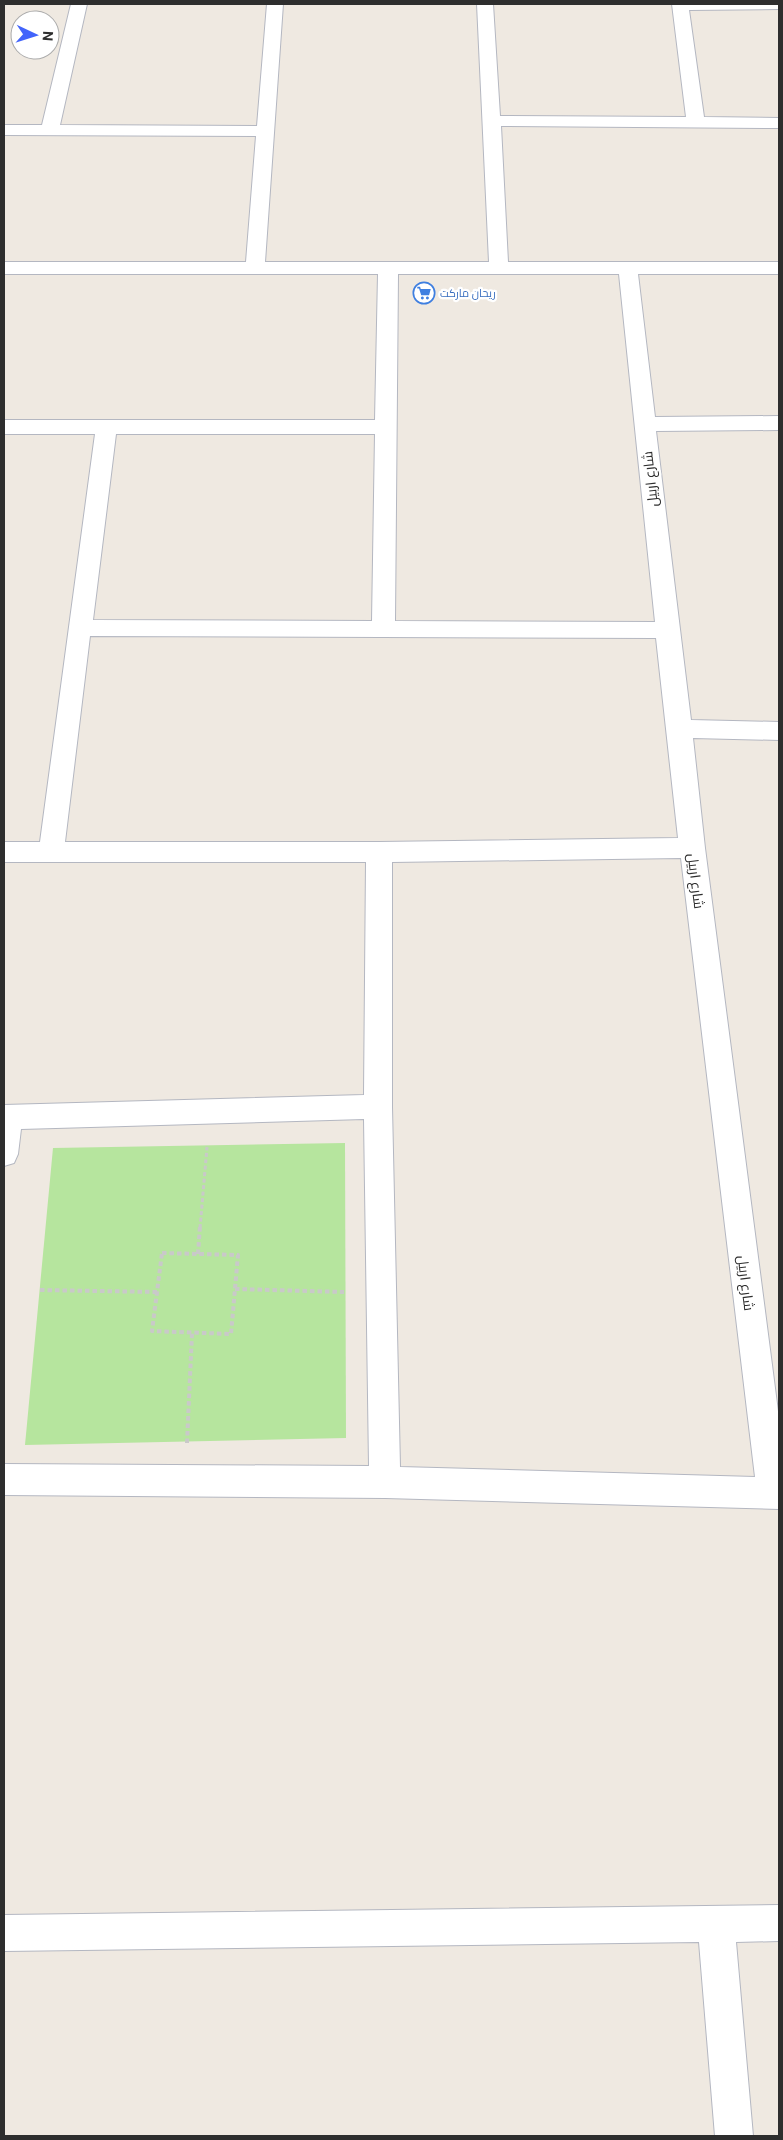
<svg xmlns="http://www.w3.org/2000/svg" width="783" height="2140" font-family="Roboto,Cairo,sans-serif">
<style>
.green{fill:#b6e59e}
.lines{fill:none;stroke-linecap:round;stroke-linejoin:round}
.minor-casing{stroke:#b4b7c1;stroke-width:2}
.path-far1{stroke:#c9c9c9;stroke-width:3;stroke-dasharray:4 2.5;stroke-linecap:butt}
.path{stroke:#c9c9c9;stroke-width:4;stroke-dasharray:4.5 3;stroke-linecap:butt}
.minor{fill:#fff;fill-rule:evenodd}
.labels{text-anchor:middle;stroke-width:4.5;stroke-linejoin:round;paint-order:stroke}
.far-shop-label{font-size:11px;fill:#366cbe;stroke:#fff;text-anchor:start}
.street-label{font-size:14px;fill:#2e2e2e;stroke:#fff}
</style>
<rect width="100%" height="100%" fill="#efe9e1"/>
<path class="green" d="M 345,1143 L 346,1438 L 25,1445 L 53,1148 Z"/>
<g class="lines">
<g class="minor-casing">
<path id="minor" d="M 71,4 L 87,4 L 60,125 L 257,126 L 267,4 L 283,4 L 265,262 L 489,262 L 477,4 L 493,4 L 500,116 L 686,117 L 672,4 L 779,4 L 779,9 L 689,10 L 704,117 L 779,118 L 779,128 L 501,126 L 508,262 L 779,262 L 779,274 L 638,274 L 655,417 L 779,416 L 779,430 L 656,431 L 691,720 L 779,722 L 779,740 L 693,738 L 705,848 L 779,1419 L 779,1509 L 385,1498 L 4,1495 L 4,1464 L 369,1466 L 364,1119 L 21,1129 L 18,1154 L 14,1163 L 4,1166 L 4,1105 L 364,1095 L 366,862 L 4,862 L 4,842 L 40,842 L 95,434 L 4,434 L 4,420 L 375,420 L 378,274 L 4,274 L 4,262 L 246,262 L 256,136 L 4,135 L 4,125 L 42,125 ZM 398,274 L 619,274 L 655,622 L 395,621 ZM 116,434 L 375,434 L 372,621 L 93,620 ZM 90,636 L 656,638 L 678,838 L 379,842 L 65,842 ZM 681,858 L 755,1477 L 400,1467 L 392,1107 L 392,862 Z
M 779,1905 L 779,1941 L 736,1942 L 753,2136 L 715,2136 L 699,1942 L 4,1951 L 4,1915 Z"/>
</g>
<path class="path-far1" d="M 200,1228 L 207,1147"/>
<path class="path" d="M 162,1253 L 238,1255 L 231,1334 L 152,1331 Z
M 198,1254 L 200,1226
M 235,1289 L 344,1292
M 40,1290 L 157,1292
M 187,1443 L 192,1333"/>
<use href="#minor" class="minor"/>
</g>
<defs>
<g id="supermarket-ring" transform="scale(1.125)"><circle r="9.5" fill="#fff" stroke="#3f7fe0" stroke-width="1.5"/><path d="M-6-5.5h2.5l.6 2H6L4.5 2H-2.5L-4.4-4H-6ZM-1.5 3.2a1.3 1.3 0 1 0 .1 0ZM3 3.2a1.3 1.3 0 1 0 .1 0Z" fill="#3f7fe0"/></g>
</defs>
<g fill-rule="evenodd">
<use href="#supermarket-ring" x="424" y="293"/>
</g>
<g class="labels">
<g class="far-shop-label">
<text x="440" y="297">ريحان ماركت</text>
</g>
<g class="street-label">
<text transform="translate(650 479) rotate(-96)" y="5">شارع اربيل</text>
<text transform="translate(696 881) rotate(83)" y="5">شارع اربيل</text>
<text transform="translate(746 1283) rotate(83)" y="5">شارع اربيل</text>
</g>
</g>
<rect width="783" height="2140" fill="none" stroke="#2e2e2e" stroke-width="10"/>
<g transform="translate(35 35) rotate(94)"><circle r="24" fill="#ffffff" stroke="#ababab"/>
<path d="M0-4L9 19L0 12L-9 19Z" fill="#4264fb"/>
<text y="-8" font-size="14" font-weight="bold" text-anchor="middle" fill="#2e2e2e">N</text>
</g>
</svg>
